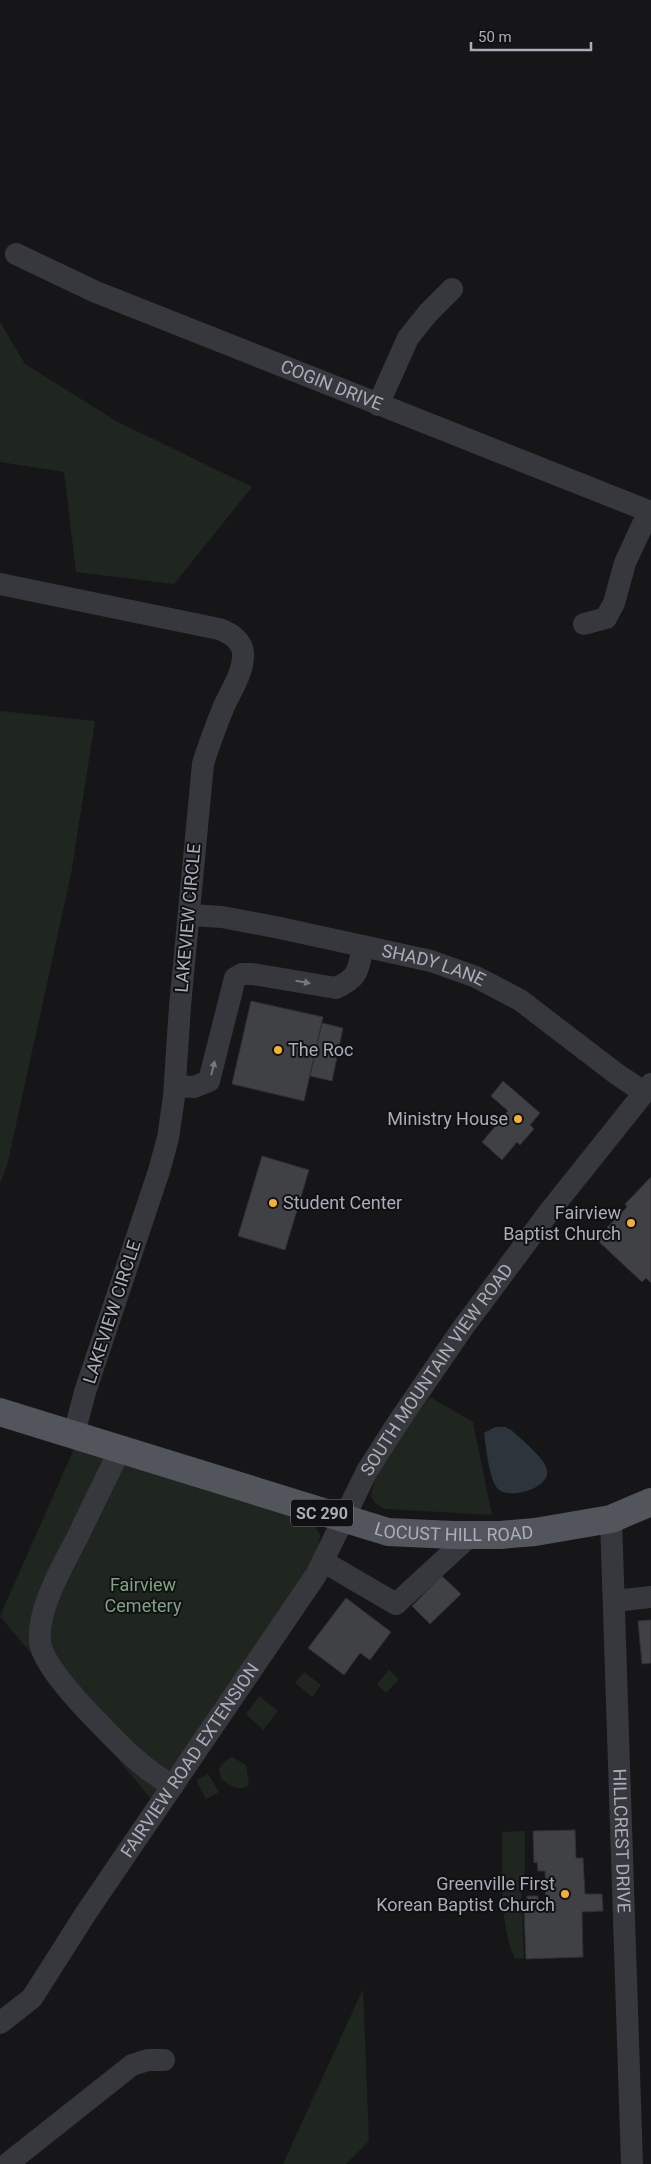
<svg xmlns="http://www.w3.org/2000/svg" width="651" height="2164" font-family="Roboto,sans-serif">
<style>
.green{fill:#1e261f}
.water{fill:#2c353c}
.building{fill:#404145;stroke:#303034}
.lines{fill:none;stroke-linecap:round;stroke-linejoin:round}
.minor{stroke:#37383d;stroke-width:22}
.major{stroke:#53555c;stroke-width:28}
.oneway{fill:#757881}
.poi-dot{fill:#f2b134;stroke:#111113;stroke-width:2}
.labels{text-anchor:middle;stroke-width:4;stroke-linejoin:round;paint-order:stroke}
.shield{fill:#111113;stroke:#7b7e86;stroke-width:1}
.shield-label{font-size:16px;font-weight:bold;fill:#a8adb8}
.street-label{font-size:18px;fill:#a8adb8;stroke:#111113}
.poi-label{font-size:18px;fill:#a8adb8;stroke:#111113;text-anchor:end}
.park-label{font-size:18px;fill:#7fa381;stroke:#111113}
</style>
<rect width="100%" height="100%" fill="#161618"/>
<path class="green" d="M 0,322 L 25,364 L 116,421 L 252,487 L 174,584 L 76,572 L 64,472 L 0,462 Z
M 0,711 L 95,721 L 71,874 L 7,1166 L 0,1183 Z
M 430,1397 L 473,1422 L 492,1515 L 385,1509 L 376,1504 L 371,1497 C 376,1459 408,1428 430,1397 Z
M 74,1449 L 309,1518 L 320,1534 L 318,1555 L 152,1800 L 0,1616 Z
M 389,1670 L 399,1679 L 386,1693 L 377,1684 Z
M 304,1672 L 321,1685 L 312,1697 L 295,1683 Z
M 259,1696 L 278,1711 L 263,1730 L 246,1714 Z
M 232,1757 L 246,1765 L 249,1785 C 238,1792 230,1785 221,1779 L 219,1769 L 225,1761 Z
M 208,1774 L 219,1792 L 206,1799 L 196,1780 Z
M 525,1831 L 525,1872 L 521,1886 L 524,1958 L 515,1959 C 498,1922 503,1872 502,1832 Z
M 363,1989 L 369,2141 L 346,2164 L 283,2164 Z"/>
<path class="water" d="M 495,1427 L 505,1427 L 511,1430 C 521,1439 545,1458 547,1470 C 551,1488 509,1500 498,1489 C 489,1480 486,1446 484,1433 Z"/>
<path class="building" d="M 251,1001 L 323,1017 L 304,1101 L 232,1084 Z
M 322,1023 L 343,1028 L 332,1081 L 310,1076 Z
M 503,1081 L 540,1113 L 530,1125 L 534,1129 L 520,1145 L 517,1142 L 502,1160 L 482,1142 L 508,1111 L 491,1096 Z
M 262,1156 L 309,1170 L 285,1250 L 238,1236 Z
M 651,1177 L 651,1283 L 646,1278 L 642,1282 L 596,1239 L 627,1207 L 625,1204 Z
M 442,1576 L 461,1594 L 430,1624 L 412,1606 Z
M 346,1598 L 391,1632 L 370,1660 L 360,1653 L 344,1675 L 308,1648 Z
M 651,1620 L 651,1663 L 642,1664 L 638,1621 Z
M 575,1830 L 576,1858 L 583,1858 L 585,1894 L 602,1894 L 603,1911 L 582,1912 L 583,1957 L 526,1959 L 524,1910 L 544,1910 L 543,1903 L 546,1903 L 545,1871 L 538,1871 L 537,1862 L 534,1863 L 533,1831 Z
M 527,1896 L 538,1896 L 538,1904 L 527,1904 Z"/>
<g class="lines">
<g class="minor">
<path id="s1" d="M 16,254 L 96,292 L 651,512"/>
<path d="M 378,405 L 408,338 L 428,313 L 452,289"/>
<path d="M 0,584 L 219,629 C 231,633 244,642 243,656 C 243,673 231,691 224,706 C 216,726 209,744 203,764 L 180,1006 L 174,1097 L 168,1138 L 159,1171 L 85,1392 L 74,1434"/>
<path d="M 584,624 L 606,618 L 614,603 L 625,563 L 649,511"/>
<path id="s2" d="M 190,915 L 222,917 L 280,928 L 431,961 L 476,977 L 520,1000 L 618,1075 L 644,1092"/>
<path d="M 175,1086 L 194,1087 L 209,1081 L 235,978 L 242,974 L 253,974 L 336,988 C 360,977 358,969 363,946"/>
<path d="M 120,1450 C 106,1478 92,1507 78,1536 C 63,1566 37,1608 40,1642 C 42,1663 80,1704 95,1719 C 119,1744 142,1769 173,1786"/>
<path id="s3" d="M 611,1519 L 632,2164"/>
<path d="M 324,1562 L 396,1604 L 471,1535"/>
<path d="M 615,1601 L 651,1597"/>
<path id="s4" d="M 0,2023 L 32,1998 L 86,1913 L 316,1575 L 367,1471 L 399,1421 L 462,1329 L 549,1212 L 651,1084"/>
<path d="M 7,2164 L 132,2065 L 148,2060 L 164,2060"/>
</g>
<path class="major" id="s5" d="M 0,1412 L 388,1532 L 453,1535 L 500,1535 L 535,1532 L 611,1519 L 651,1502"/>
</g>
<defs><path id="oneway-solid" d="M-6-.8H1V-3.2L6.5 0L1 3.2V.8H-6Z" transform="scale(1.25)"/></defs>
<g class="oneway">
<use href="#oneway-solid" transform="translate(303 982) rotate(10)"/>
<use href="#oneway-solid" transform="translate(213 1068) rotate(-76)"/>
</g>
<g class="poi-dot">
<circle cx="278" cy="1050" r="5"/>
<circle cx="518" cy="1119" r="5"/>
<circle cx="273" cy="1203" r="5"/>
<circle cx="631" cy="1223" r="5"/>
<circle cx="565" cy="1894" r="5"/>
</g>
<g class="labels">
<rect class="shield" x="291" y="1499.5" width="62" height="27" rx="4"/>
<g class="shield-label">
<text x="322" y="1519">SC 290</text>
</g>
<g class="street-label">
<text dy="6" stroke="none"><textPath href="#s1" startOffset="342">COGIN DRIVE</textPath></text>
<text transform="translate(188 918) rotate(-85)" y="6">LAKEVIEW CIRCLE</text>
<text dy="6" stroke="none"><textPath href="#s2" startOffset="249">SHADY LANE</textPath></text>
<text transform="translate(112 1312) rotate(-72)" y="6">LAKEVIEW CIRCLE</text>
<text dy="6" stroke="none"><textPath href="#s4" startOffset="789">SOUTH MOUNTAIN VIEW ROAD</textPath></text>
<text dy="6" stroke="none"><textPath href="#s5" startOffset="472">LOCUST HILL ROAD</textPath></text>
<text dy="6" stroke="none"><textPath href="#s4" startOffset="326">FAIRVIEW ROAD EXTENSION</textPath></text>
<text dy="6" stroke="none"><textPath href="#s3" startOffset="322">HILLCREST DRIVE</textPath></text>
</g>
<g class="poi-label">
<text x="288" y="1056" text-anchor="start">The Roc</text>
<text x="508" y="1125">Ministry House</text>
<text x="283" y="1209" text-anchor="start">Student Center</text>
<text x="621" y="1219">Fairview<tspan x="621" dy="21">Baptist Church</tspan></text>
<text x="555" y="1890">Greenville First<tspan x="555" dy="21">Korean Baptist Church</tspan></text>
</g>
<g class="park-label">
<text x="143" y="1591">Fairview<tspan x="143" dy="21">Cemetery</tspan></text>
</g>
</g>
<path d="M471 42v8h120v-8" fill="none" stroke="#a8adb8" stroke-width="2.5"/>
<text x="478" y="42" font-size="15" fill="#a8adb8" stroke="#111113" stroke-width="4" paint-order="stroke">50 m</text>
</svg>
